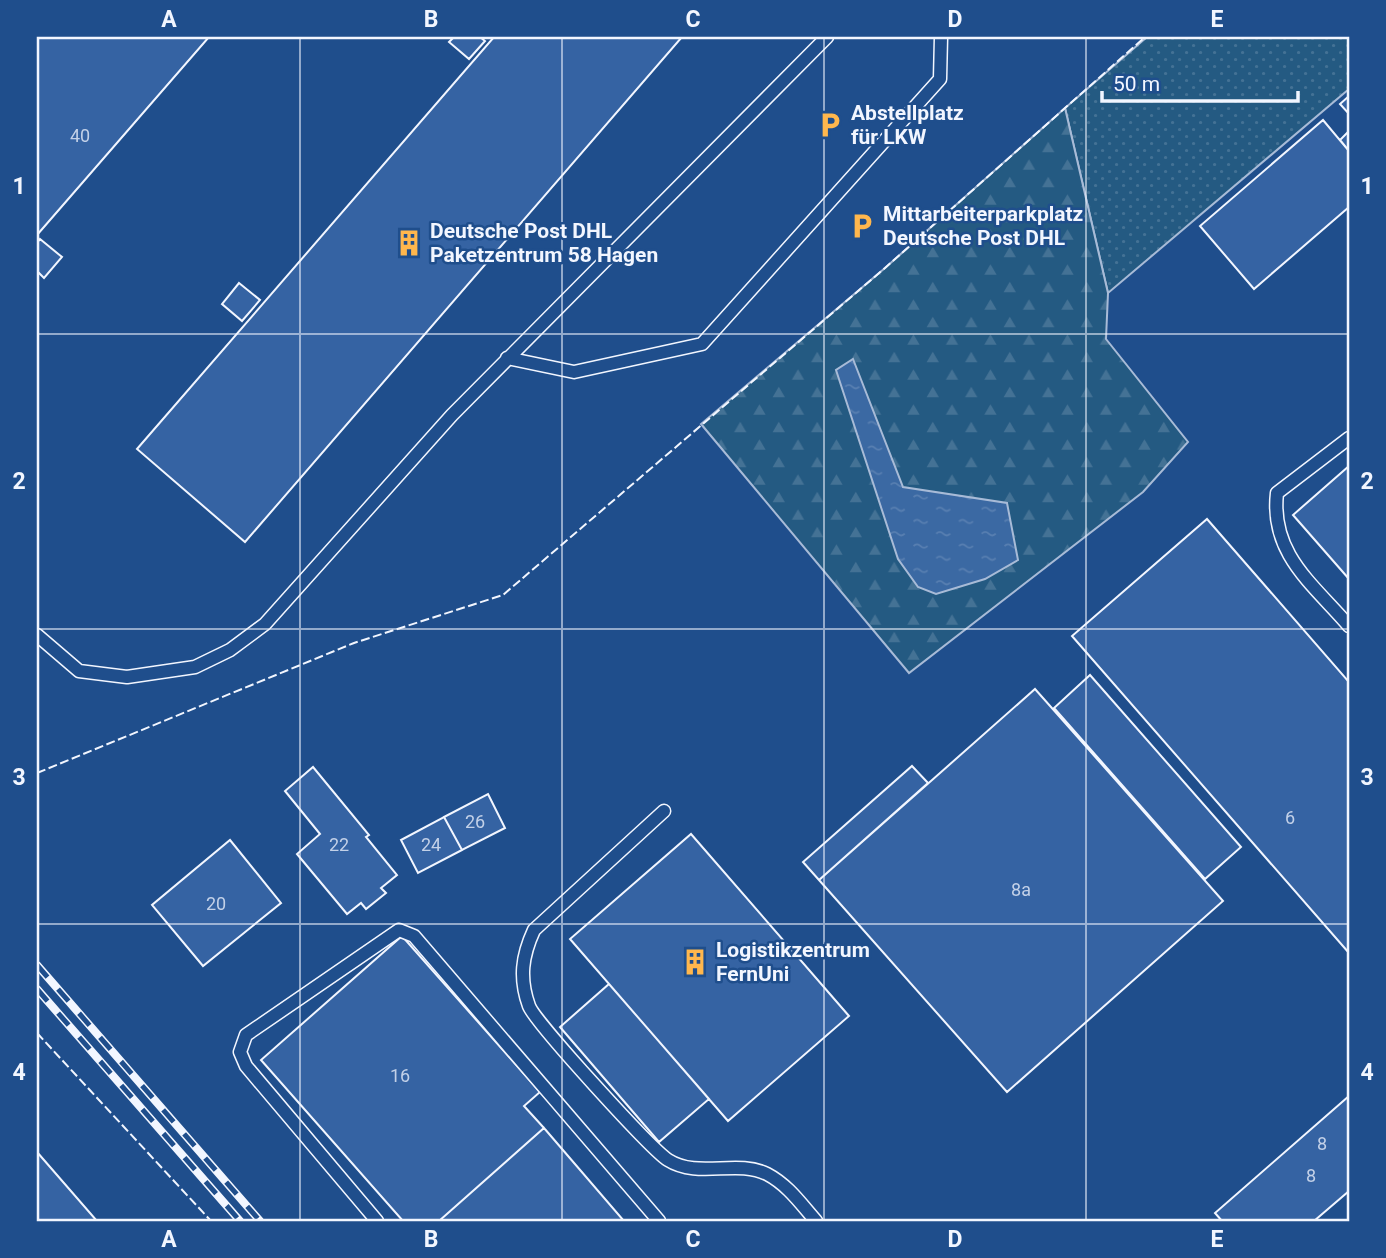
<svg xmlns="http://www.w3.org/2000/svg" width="1386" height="1258" font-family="Roboto,sans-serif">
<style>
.grass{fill:url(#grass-dots);stroke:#a8bbd7;stroke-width:2}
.forest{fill:url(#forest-firs);stroke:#a8bbd7;stroke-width:2}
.water{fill:url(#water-ripples);stroke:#a8bbd7;stroke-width:2}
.building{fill:#3563a3;stroke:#f2f6ff;stroke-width:2}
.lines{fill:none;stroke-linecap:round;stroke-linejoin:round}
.lane-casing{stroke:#f2f6ff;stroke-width:15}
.lane{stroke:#1f4e8c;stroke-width:12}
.rail-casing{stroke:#f2f6ff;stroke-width:8}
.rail{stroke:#1f4e8c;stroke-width:5;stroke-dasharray:16;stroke-linecap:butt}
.fence{stroke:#f2f6ff;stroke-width:2;stroke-dasharray:9 3.5;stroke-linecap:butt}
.grid{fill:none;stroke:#f2f6ff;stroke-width:2;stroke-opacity:0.55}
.labels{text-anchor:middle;stroke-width:5;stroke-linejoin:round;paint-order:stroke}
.number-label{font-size:18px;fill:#c3d1e8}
.poi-label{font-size:21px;font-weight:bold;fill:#f2f6ff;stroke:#1f4e8c;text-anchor:start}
.neatline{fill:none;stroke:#f2f6ff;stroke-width:2.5}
.grid-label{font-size:23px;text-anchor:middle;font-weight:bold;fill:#f2f6ff}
</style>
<defs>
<pattern id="grass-dots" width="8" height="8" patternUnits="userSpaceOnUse" patternTransform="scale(1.75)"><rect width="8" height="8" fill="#245a82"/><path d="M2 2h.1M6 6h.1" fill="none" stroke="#447295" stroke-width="1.8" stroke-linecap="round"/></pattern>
<pattern id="forest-firs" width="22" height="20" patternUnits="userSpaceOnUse" patternTransform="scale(1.75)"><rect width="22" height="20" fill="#245a82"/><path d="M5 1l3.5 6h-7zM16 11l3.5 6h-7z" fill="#447295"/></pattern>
<pattern id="water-ripples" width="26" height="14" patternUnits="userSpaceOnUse" patternTransform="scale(1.75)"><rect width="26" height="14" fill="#3b69a3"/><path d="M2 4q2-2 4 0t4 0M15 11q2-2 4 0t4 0" fill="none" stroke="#587fb1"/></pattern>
</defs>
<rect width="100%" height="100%" fill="#1f4e8c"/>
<path class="grass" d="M 1147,37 L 1349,37 L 1349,89 L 1108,293 L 1065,108 Z"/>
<path class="forest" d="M 1065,108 L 1108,293 L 1106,339 L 1188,442 L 1143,492 L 909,673 L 701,424 L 885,268 Z"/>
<path class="water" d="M 853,359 L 903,487 L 1007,503 L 1018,560 L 985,579 L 936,594 L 918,587 L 898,559 L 836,370 Z"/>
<path class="building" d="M 37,37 L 209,37 L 37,235 Z
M 454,37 L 480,37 L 485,41 L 469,59 L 449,42 Z
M 494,37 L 682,37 L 245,542 L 137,449 Z
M 1349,96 L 1349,114 L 1340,104 Z
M 1323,120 L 1349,151 L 1349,207 L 1254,289 L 1200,226 Z
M 1349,131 L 1349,151 L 1340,140 Z
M 40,239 L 62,257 L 44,278 L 37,271 L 37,243 Z
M 239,283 L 260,300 L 242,321 L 222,304 Z
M 1349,466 L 1349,579 L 1293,515 Z
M 1207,519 L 1349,682 L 1349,953 L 1072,636 Z
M 1090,675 L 1241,847 L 1205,879 L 1054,708 Z
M 1035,689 L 1223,901 L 1007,1092 L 819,880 Z
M 912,766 L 928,783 L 819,880 L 803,862 Z
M 313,767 L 369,835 L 366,837 L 397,875 L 381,888 L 386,893 L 366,909 L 361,903 L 347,914 L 297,854 L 320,834 L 285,791 Z
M 488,794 L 505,828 L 462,850 L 444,817 Z
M 444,817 L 462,850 L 418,873 L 401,840 Z
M 691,834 L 849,1016 L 728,1121 L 570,939 Z
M 230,840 L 281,903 L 203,966 L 152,905 Z
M 402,936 L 540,1092 L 524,1106 L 544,1128 L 439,1221 L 403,1221 L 261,1060 Z
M 609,984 L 709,1099 L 659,1142 L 560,1027 Z
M 1349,1096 L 1349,1191 L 1314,1221 L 1222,1221 L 1215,1213 Z
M 544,1128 L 624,1221 L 439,1221 Z
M 37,1152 L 97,1221 L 37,1221 Z"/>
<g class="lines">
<g class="lane-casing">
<path id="lane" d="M 507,358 L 574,372 L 702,344 L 940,79 L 941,37
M 1349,438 L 1277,493 C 1270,554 1313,584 1349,626
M 37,635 L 79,671 L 127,677 L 195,667 L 230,650 L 265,624 L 452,415 L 827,37
M 664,811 L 534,930 C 522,956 519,978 529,1006 C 535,1022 651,1149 668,1160 C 698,1179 737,1159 767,1174 C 788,1185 801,1204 816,1221
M 377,1221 L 246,1066 L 240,1052 L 246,1035 L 399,930 L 414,936 L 659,1221"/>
</g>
<use href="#lane" class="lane"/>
<g class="rail-casing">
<path id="rail" d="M 37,965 L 260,1221
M 37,989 L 240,1221"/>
</g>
<use href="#rail" class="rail"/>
<path class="fence" d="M 37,773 L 354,643 L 503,595 L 885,268 L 1145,37
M 37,1033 L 211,1221"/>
</g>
<path class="grid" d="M 300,37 L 300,1221M 562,37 L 562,1221M 824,37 L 824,1221M 1086,37 L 1086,1221M 37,334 L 1349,334M 37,629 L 1349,629M 37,924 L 1349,924"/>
<defs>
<g id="parking-bare" transform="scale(2.1)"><path d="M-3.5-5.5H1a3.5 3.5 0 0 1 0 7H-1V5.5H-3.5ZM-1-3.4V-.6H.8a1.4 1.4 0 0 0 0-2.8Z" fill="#ffb74d" stroke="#1f4e8c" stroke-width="2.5" paint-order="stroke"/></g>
<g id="building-bare" transform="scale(2.1)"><path d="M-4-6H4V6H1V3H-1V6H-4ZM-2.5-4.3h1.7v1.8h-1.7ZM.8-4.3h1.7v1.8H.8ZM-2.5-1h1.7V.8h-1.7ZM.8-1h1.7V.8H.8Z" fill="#ffb74d" stroke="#1f4e8c" stroke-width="2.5" paint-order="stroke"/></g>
</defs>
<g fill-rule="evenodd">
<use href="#parking-bare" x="830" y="125"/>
<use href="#parking-bare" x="862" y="226"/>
<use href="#building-bare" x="409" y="243"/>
<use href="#building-bare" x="695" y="962"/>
</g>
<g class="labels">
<g class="number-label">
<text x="80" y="142">40</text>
<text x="1290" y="824">6</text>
<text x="475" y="828">26</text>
<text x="339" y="851">22</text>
<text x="431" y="851">24</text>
<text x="1021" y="896">8a</text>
<text x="216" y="910">20</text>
<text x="400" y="1082">16</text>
<text x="1322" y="1150">8</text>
<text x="1311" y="1182">8</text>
</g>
<g class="poi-label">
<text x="851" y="120">Abstellplatz<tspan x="851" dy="24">für LKW</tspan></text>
<text x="883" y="221">Mittarbeiterparkplatz<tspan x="883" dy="24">Deutsche Post DHL</tspan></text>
<text x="430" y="238">Deutsche Post DHL<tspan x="430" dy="24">Paketzentrum 58 Hagen</tspan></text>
<text x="716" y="957">Logistikzentrum<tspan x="716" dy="24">FernUni</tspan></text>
</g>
</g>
<rect width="1386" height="1258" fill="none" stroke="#1f4e8c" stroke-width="77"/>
<path d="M1102 91v10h196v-10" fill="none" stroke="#f2f6ff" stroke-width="3.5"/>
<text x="1113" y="91" font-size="21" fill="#f2f6ff" stroke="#1f4e8c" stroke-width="5" paint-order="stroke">50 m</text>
<rect x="38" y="38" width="1310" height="1182" class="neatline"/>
<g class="grid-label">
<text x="169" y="27">A</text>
<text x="431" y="27">B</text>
<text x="693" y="27">C</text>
<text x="955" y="27">D</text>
<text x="1217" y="27">E</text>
<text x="19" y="194">1</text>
<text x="1367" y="194">1</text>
<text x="19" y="489">2</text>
<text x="1367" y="489">2</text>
<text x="19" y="785">3</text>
<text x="1367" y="785">3</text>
<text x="19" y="1080">4</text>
<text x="1367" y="1080">4</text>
<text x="169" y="1247">A</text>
<text x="431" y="1247">B</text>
<text x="693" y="1247">C</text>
<text x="955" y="1247">D</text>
<text x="1217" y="1247">E</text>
</g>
</svg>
